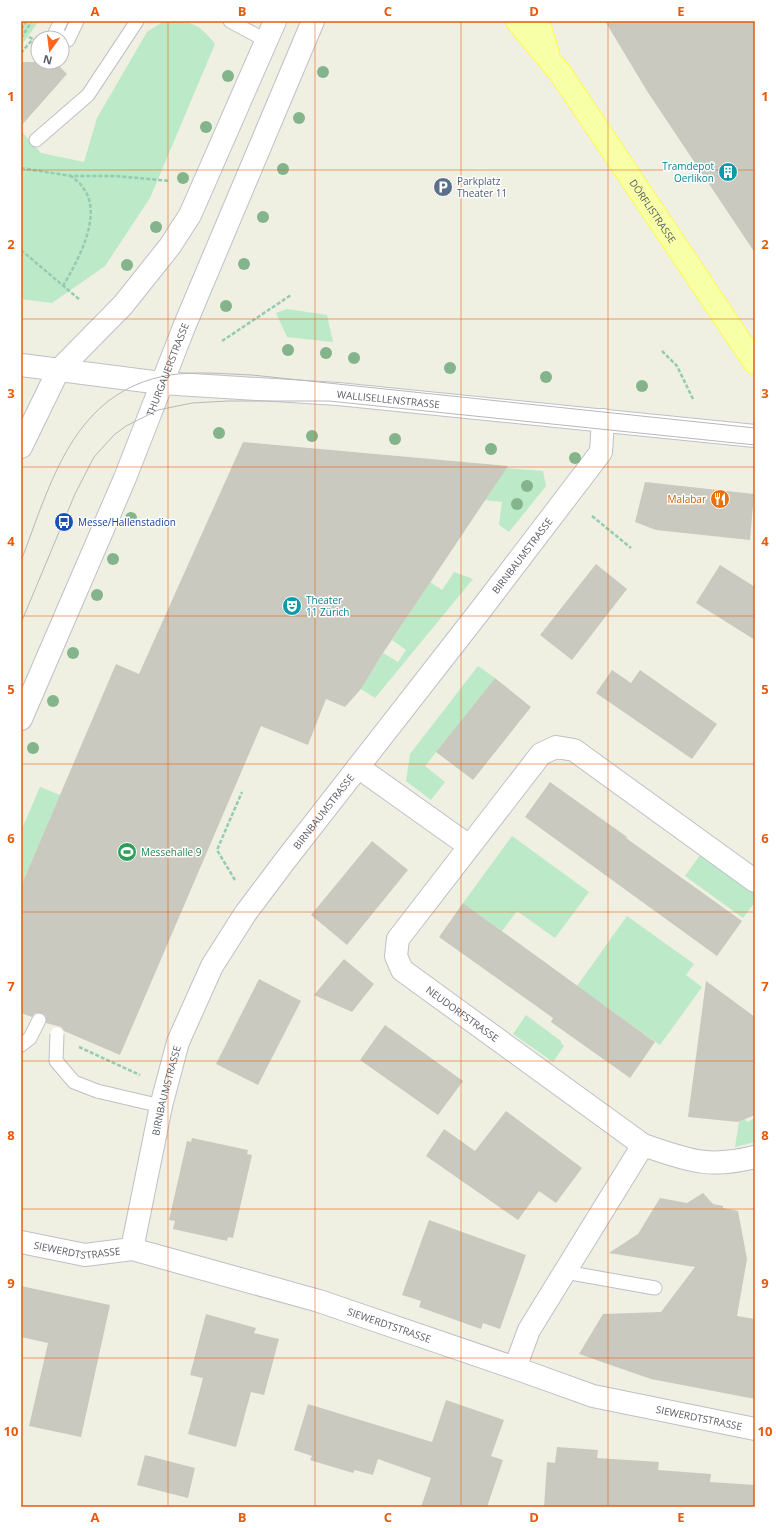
<svg xmlns="http://www.w3.org/2000/svg" width="776" height="1528" font-family="'Open Sans',sans-serif">
<style>
.green{fill:#bce9c7}
.building{fill:#c9c9bf}
.lines{fill:none;stroke-linecap:round;stroke-linejoin:round}
.service-casing{stroke:#bfc0c7;stroke-width:15}
.minor-casing{stroke:#bfc0c7;stroke-width:24}
.tertiary-casing{stroke:#bfc0c7;stroke-width:24}
.secondary-casing{stroke:#bfc0c9;stroke-width:24}
.primary-casing{stroke:#fffb4b;stroke-width:24}
.path{stroke:#94cbb2;stroke-width:2.5;stroke-dasharray:4 2;stroke-linecap:butt}
.service{stroke:#fff;stroke-width:13}
.minor{stroke:#fff;stroke-width:22}
.tertiary{stroke:#fff;stroke-width:22}
.secondary{stroke:#fff;stroke-width:22}
.primary{stroke:#f7ffa7;stroke-width:22}
.tram{stroke:#b8b8b9;stroke-width:1}
.service-bridge-casing{stroke:#bfc0c7;stroke-width:15;stroke-linecap:butt}
.path-bridge{stroke:#94cbb2;stroke-width:2.5;stroke-dasharray:4 2;stroke-linecap:butt}
.service-bridge{stroke:#fff;stroke-width:13}
.tree{fill:#83b48c}
.grid{fill:none;stroke:#e8590c;stroke-width:1;stroke-opacity:0.55}
.labels{text-anchor:middle;stroke-width:3;stroke-linejoin:round;paint-order:stroke}
.culture-label{font-size:10px;fill:#0d838f;stroke:#fff;text-anchor:end}
.service-label{font-size:10px;fill:#4e5e75;stroke:#fff;text-anchor:start}
.street-label{font-size:10px;fill:#5a5c65;stroke:#fff}
.food-label{font-size:10px;fill:#c56008;stroke:#fff;text-anchor:end}
.transit-label{font-size:10px;fill:#164399;stroke:#fff;text-anchor:start}
.leisure-label{font-size:10px;fill:#27864d;stroke:#fff;text-anchor:start}
.neatline{fill:none;stroke:#e8590c;stroke-width:1.5}
.grid-label{font-size:13px;text-anchor:middle;font-weight:bold;fill:#e8590c}
</style>
<rect width="100%" height="100%" fill="#efefe2"/>
<path class="green" d="M 21,21 L 39,21 L 21,46 Z
M 164,21 C 190,21 198,22 215,44 L 150,198 L 105,266 L 52,303 L 21,299 L 21,131 L 41,153 L 84,162 L 97,118 L 147,32 Z
M 287,309 L 327,315 L 333,342 L 287,337 L 276,313 Z
M 506,468 L 543,471 L 546,486 L 509,532 L 499,525 L 502,502 L 485,500 Z
M 454,572 L 473,579 L 375,698 L 361,689 L 383,653 L 398,662 L 406,650 L 392,640 L 430,582 L 442,590 Z
M 478,666 L 495,678 L 425,766 L 445,782 L 431,800 L 406,781 L 410,754 Z
M 40,787 L 60,795 L 21,886 L 21,831 Z
M 512,836 L 589,892 L 555,938 L 517,911 L 502,931 L 463,903 Z
M 700,855 L 755,894 L 755,902 L 743,918 L 685,876 Z
M 627,916 L 694,964 L 686,975 L 702,987 L 660,1045 L 577,986 Z
M 526,1015 L 561,1041 L 561,1043 L 564,1046 L 553,1062 L 513,1034 Z
M 755,1118 L 755,1142 L 735,1147 L 739,1122 L 745,1119 L 747,1122 Z"/>
<path class="building" d="M 605,21 L 755,21 L 755,253 L 647,91 Z
M 21,62 L 55,62 L 67,74 L 21,126 Z
M 243,442 L 508,466 L 383,653 L 361,689 L 345,707 L 326,699 L 308,745 L 261,726 L 120,1055 L 64,1031 L 61,1027 L 46,1023 L 46,1016 L 42,1013 L 35,1013 L 32,1017 L 21,1013 L 21,886 L 116,664 L 139,674 Z
M 645,482 L 754,494 L 750,540 L 656,530 L 635,522 Z
M 596,564 L 627,589 L 572,660 L 540,635 Z
M 720,565 L 755,587 L 755,640 L 696,603 Z
M 612,670 L 631,683 L 640,670 L 717,724 L 692,759 L 596,693 Z
M 495,678 L 531,707 L 473,780 L 436,752 Z
M 550,782 L 627,837 L 626,838 L 742,921 L 717,956 L 525,817 Z
M 372,841 L 408,870 L 347,945 L 311,915 Z
M 463,903 L 655,1042 L 630,1078 L 551,1022 L 553,1018 L 439,937 Z
M 344,959 L 374,984 L 352,1012 L 314,995 Z
M 259,979 L 301,1001 L 258,1085 L 216,1064 Z
M 706,981 L 755,1017 L 755,1115 L 738,1122 L 688,1117 Z
M 385,1025 L 463,1081 L 438,1115 L 360,1060 Z
M 506,1111 L 582,1168 L 556,1203 L 539,1191 L 518,1220 L 426,1156 L 444,1129 L 475,1151 Z
M 192,1138 L 248,1150 L 247,1154 L 252,1155 L 233,1238 L 228,1237 L 227,1241 L 173,1229 L 175,1221 L 169,1220 L 187,1141 L 191,1142 Z
M 703,1193 L 713,1204 L 723,1206 L 723,1208 L 738,1211 L 747,1259 L 737,1316 L 755,1319 L 755,1399 L 651,1379 L 579,1354 L 603,1314 L 661,1312 L 695,1267 L 609,1253 L 638,1234 L 660,1198 L 687,1203 Z
M 429,1220 L 526,1255 L 500,1329 L 483,1323 L 481,1329 L 419,1307 L 421,1301 L 402,1295 Z
M 21,1286 L 110,1305 L 81,1437 L 29,1426 L 48,1343 L 21,1337 Z
M 206,1314 L 256,1328 L 254,1333 L 279,1339 L 264,1395 L 251,1392 L 236,1447 L 188,1434 L 203,1378 L 190,1375 Z
M 446,1400 L 504,1420 L 491,1456 L 503,1460 L 487,1507 L 421,1507 L 431,1478 L 378,1459 L 373,1475 L 355,1470 L 353,1473 L 310,1460 L 312,1456 L 294,1450 L 308,1404 L 432,1442 Z
M 557,1447 L 598,1450 L 597,1458 L 659,1462 L 658,1470 L 711,1474 L 710,1482 L 755,1485 L 755,1507 L 544,1507 L 547,1462 L 555,1463 Z
M 145,1455 L 195,1468 L 188,1498 L 137,1485 Z"/>
<g class="lines">
<g class="service-casing">
<path id="service" d="M 61,21 L 55,33 L 68,40 L 77,21
M 230,21 L 267,41
M 36,140 L 88,95 L 137,21
M 21,1045 L 30,1038 L 39,1020
M 97,1091 L 161,1106
M 565,1272 L 655,1288"/>
</g>
<g class="minor-casing">
<g id="minor">
<path id="s1" d="M 161,383 L 338,394 L 755,436"/>
<path d="M 358,767 L 469,846"/>
<path id="s2" d="M 755,881 L 574,750 L 556,747 L 541,754 L 398,939 L 396,956 L 402,970 L 643,1145 C 688,1160 707,1169 755,1157"/>
<path id="s3" d="M 21,1242 L 85,1255 L 132,1249 L 319,1301 L 515,1368 L 593,1396 L 755,1429"/>
<path id="s4" d="M 132,1249 L 161,1106 L 178,1042 L 212,966 L 245,914 L 284,862 L 479,612 L 601,452 L 603,420"/>
<path d="M 515,1368 L 529,1330 L 643,1145"/>
</g>
</g>
<g class="tertiary-casing">
<path id="tertiary" d="M 21,365 L 161,383"/>
</g>
<g class="secondary-casing">
<g id="secondary">
<path d="M 21,447 L 58,371 L 123,305 L 170,246 L 190,215 L 275,21"/>
<path id="s5" d="M 21,719 L 125,478 L 184,327 L 313,21"/>
</g>
</g>
<g class="primary-casing">
<g id="primary">
<path id="s6" d="M 517,21 L 561,74 L 755,363"/>
<path d="M 538,21 L 548,53"/>
</g>
</g>
<path class="path" d="M 21,29 L 27,21
M 21,32 L 22,33
M 21,38 L 32,21
M 21,53 L 33,39
M 21,168 L 71,176
M 21,250 L 80,300
M 63,286 C 77,262 103,216 84,189 C 81,184 76,180 71,176 L 116,176 L 170,181
M 222,341 L 291,295
M 662,351 L 677,366 L 693,399
M 592,516 L 631,548
M 235,880 L 217,850 L 242,792
M 79,1047 L 140,1075"/>
<use href="#service" class="service"/>
<use href="#minor" class="minor"/>
<use href="#tertiary" class="tertiary"/>
<use href="#secondary" class="secondary"/>
<use href="#primary" class="primary"/>
<path class="tram" d="M 21,561 C 51,483 73,391 170,375 C 197,371 225,374 252,375 L 755,428
M 21,623 L 75,494 L 94,457 L 114,435 L 126,426 L 158,410 L 192,403 L 228,401 L 329,401 L 755,445"/>
<g class="service-bridge-casing">
<path id="service-bridge" d="M 57,1034 L 56,1061 L 74,1082 L 97,1091"/>
</g>
<path class="path-bridge" d="M 29,37 L 38,42"/>
<use href="#service-bridge" class="service-bridge"/>
</g>
<g class="tree">
<circle cx="323" cy="72" r="6"/>
<circle cx="228" cy="76" r="6"/>
<circle cx="299" cy="118" r="6"/>
<circle cx="206" cy="127" r="6"/>
<circle cx="283" cy="169" r="6"/>
<circle cx="183" cy="178" r="6"/>
<circle cx="263" cy="217" r="6"/>
<circle cx="156" cy="227" r="6"/>
<circle cx="244" cy="264" r="6"/>
<circle cx="127" cy="265" r="6"/>
<circle cx="226" cy="306" r="6"/>
<circle cx="288" cy="350" r="6"/>
<circle cx="326" cy="353" r="6"/>
<circle cx="354" cy="358" r="6"/>
<circle cx="450" cy="368" r="6"/>
<circle cx="546" cy="377" r="6"/>
<circle cx="642" cy="386" r="6"/>
<circle cx="219" cy="433" r="6"/>
<circle cx="312" cy="436" r="6"/>
<circle cx="395" cy="439" r="6"/>
<circle cx="491" cy="449" r="6"/>
<circle cx="575" cy="458" r="6"/>
<circle cx="527" cy="486" r="6"/>
<circle cx="517" cy="504" r="6"/>
<circle cx="131" cy="518" r="6"/>
<circle cx="113" cy="559" r="6"/>
<circle cx="97" cy="595" r="6"/>
<circle cx="73" cy="653" r="6"/>
<circle cx="53" cy="701" r="6"/>
<circle cx="33" cy="748" r="6"/>
</g>
<path class="grid" d="M 168,21 L 168,1507M 315,21 L 315,1507M 461,21 L 461,1507M 608,21 L 608,1507M 21,170 L 755,170M 21,319 L 755,319M 21,467 L 755,467M 21,616 L 755,616M 21,764 L 755,764M 21,912 L 755,912M 21,1061 L 755,1061M 21,1209 L 755,1209M 21,1358 L 755,1358"/>
<defs>
<g id="building-disc" transform="scale(1)"><circle r="9.5" fill="#0f9aa8" stroke="#fff"/><path d="M-4-6H4V6H1V3H-1V6H-4ZM-2.5-4.3h1.7v1.8h-1.7ZM.8-4.3h1.7v1.8H.8ZM-2.5-1h1.7V.8h-1.7ZM.8-1h1.7V.8H.8Z" fill="#fff"/></g>
<g id="parking-disc" transform="scale(1)"><circle r="9.5" fill="#5c6f8a" stroke="#fff"/><path d="M-3.5-5.5H1a3.5 3.5 0 0 1 0 7H-1V5.5H-3.5ZM-1-3.4V-.6H.8a1.4 1.4 0 0 0 0-2.8Z" fill="#fff"/></g>
<g id="restaurant-disc" transform="scale(1)"><circle r="9.5" fill="#e8710a" stroke="#fff"/><path d="M-5-6h1v4h1v-4h1v4h1v-4h1v5L-1.5 .5V6h-2V.5L-5-1ZM5-6V6H3V1.5H1.5Q1.5-4 5-6Z" fill="#fff"/></g>
<g id="bus-disc" transform="scale(1)"><circle r="9.5" fill="#1a4fb4" stroke="#fff"/><path d="M-5-6H5V4H4V6H2V4H-2V6H-4V4H-5ZM-3.5-4V0h7V-4ZM-3.5 1.2v1.5H-2V1.2ZM2 1.2v1.5H3.5V1.2Z" fill="#fff"/></g>
<g id="theatre-disc" transform="scale(1)"><circle r="9.5" fill="#0f9aa8" stroke="#fff"/><path d="M-5-5.5Q0-4 5-5.5V0Q5 5 0 6Q-5 5-5 0ZM-3.3-2.5H-1v1.5H-3.3ZM1-2.5H3.3v1.5H1ZM-2.8 1Q0 5.5 2.8 1Z" fill="#fff"/></g>
<g id="stadium-disc" transform="scale(1)"><circle r="9.5" fill="#2e9e5b" stroke="#fff"/><path d="M0-5a6.5 5 0 1 0 0 10a6.5 5 0 1 0 0-10ZM-3.5-1.8h7v3.6h-7Z" fill="#fff"/></g>
</defs>
<g fill-rule="evenodd">
<use href="#building-disc" x="728" y="172"/>
<use href="#parking-disc" x="443" y="187"/>
<use href="#restaurant-disc" x="720" y="499"/>
<use href="#bus-disc" x="64" y="522"/>
<use href="#theatre-disc" x="292" y="606"/>
<use href="#stadium-disc" x="127" y="852"/>
</g>
<g class="labels">
<g class="culture-label">
<text x="714" y="170">Tramdepot<tspan x="714" dy="12">Oerlikon</tspan></text>
<text x="306" y="604" text-anchor="start">Theater<tspan x="306" dy="12">11 Zürich</tspan></text>
</g>
<g class="service-label">
<text x="457" y="185">Parkplatz<tspan x="457" dy="12">Theater 11</tspan></text>
</g>
<g class="street-label">
<text dy="4" stroke="none"><textPath href="#s6" startOffset="234">DÖRFLISTRASSE</textPath></text>
<text dy="4" stroke="none"><textPath href="#s5" startOffset="379">THURGAUERSTRASSE</textPath></text>
<text dy="4" stroke="none"><textPath href="#s1" startOffset="228">WALLISELLENSTRASSE</textPath></text>
<text dy="4" stroke="none"><textPath href="#s4" startOffset="810">BIRNBAUMSTRASSE</textPath></text>
<text dy="4" stroke="none"><textPath href="#s4" startOffset="486">BIRNBAUMSTRASSE</textPath></text>
<text dy="4" stroke="none"><textPath href="#s2" startOffset="599">NEUDORFSTRASSE</textPath></text>
<text dy="4" stroke="none"><textPath href="#s4" startOffset="162">BIRNBAUMSTRASSE</textPath></text>
<text dy="4" stroke="none"><textPath href="#s3" startOffset="57">SIEWERDTSTRASSE</textPath></text>
<text dy="4" stroke="none"><textPath href="#s3" startOffset="381">SIEWERDTSTRASSE</textPath></text>
<text dy="4" stroke="none"><textPath href="#s3" startOffset="705">SIEWERDTSTRASSE</textPath></text>
</g>
<g class="food-label">
<text x="706" y="503">Malabar</text>
</g>
<g class="transit-label">
<text x="78" y="526">Messe/Hallenstadion</text>
</g>
<g class="leisure-label">
<text x="141" y="856">Messehalle 9</text>
</g>
</g>
<rect width="776" height="1528" fill="none" stroke="#ffffff" stroke-width="44"/>
<g transform="translate(50 50) rotate(194)"><circle r="19" fill="#ffffff" stroke="#bdbec1"/>
<path d="M0-3L7 15L0 10L-7 15Z" fill="#fb671c"/>
<text y="-6" font-size="11" font-weight="bold" text-anchor="middle" fill="#5a5c65">N</text>
</g>
<rect x="22" y="22" width="732" height="1484" class="neatline"/>
<g class="grid-label">
<text x="95" y="16">A</text>
<text x="242" y="16">B</text>
<text x="388" y="16">C</text>
<text x="534" y="16">D</text>
<text x="681" y="16">E</text>
<text x="11" y="101">1</text>
<text x="765" y="101">1</text>
<text x="11" y="249">2</text>
<text x="765" y="249">2</text>
<text x="11" y="398">3</text>
<text x="765" y="398">3</text>
<text x="11" y="546">4</text>
<text x="765" y="546">4</text>
<text x="11" y="694">5</text>
<text x="765" y="694">5</text>
<text x="11" y="843">6</text>
<text x="765" y="843">6</text>
<text x="11" y="991">7</text>
<text x="765" y="991">7</text>
<text x="11" y="1140">8</text>
<text x="765" y="1140">8</text>
<text x="11" y="1288">9</text>
<text x="765" y="1288">9</text>
<text x="11" y="1436">10</text>
<text x="765" y="1436">10</text>
<text x="95" y="1522">A</text>
<text x="242" y="1522">B</text>
<text x="388" y="1522">C</text>
<text x="534" y="1522">D</text>
<text x="681" y="1522">E</text>
</g>
</svg>
